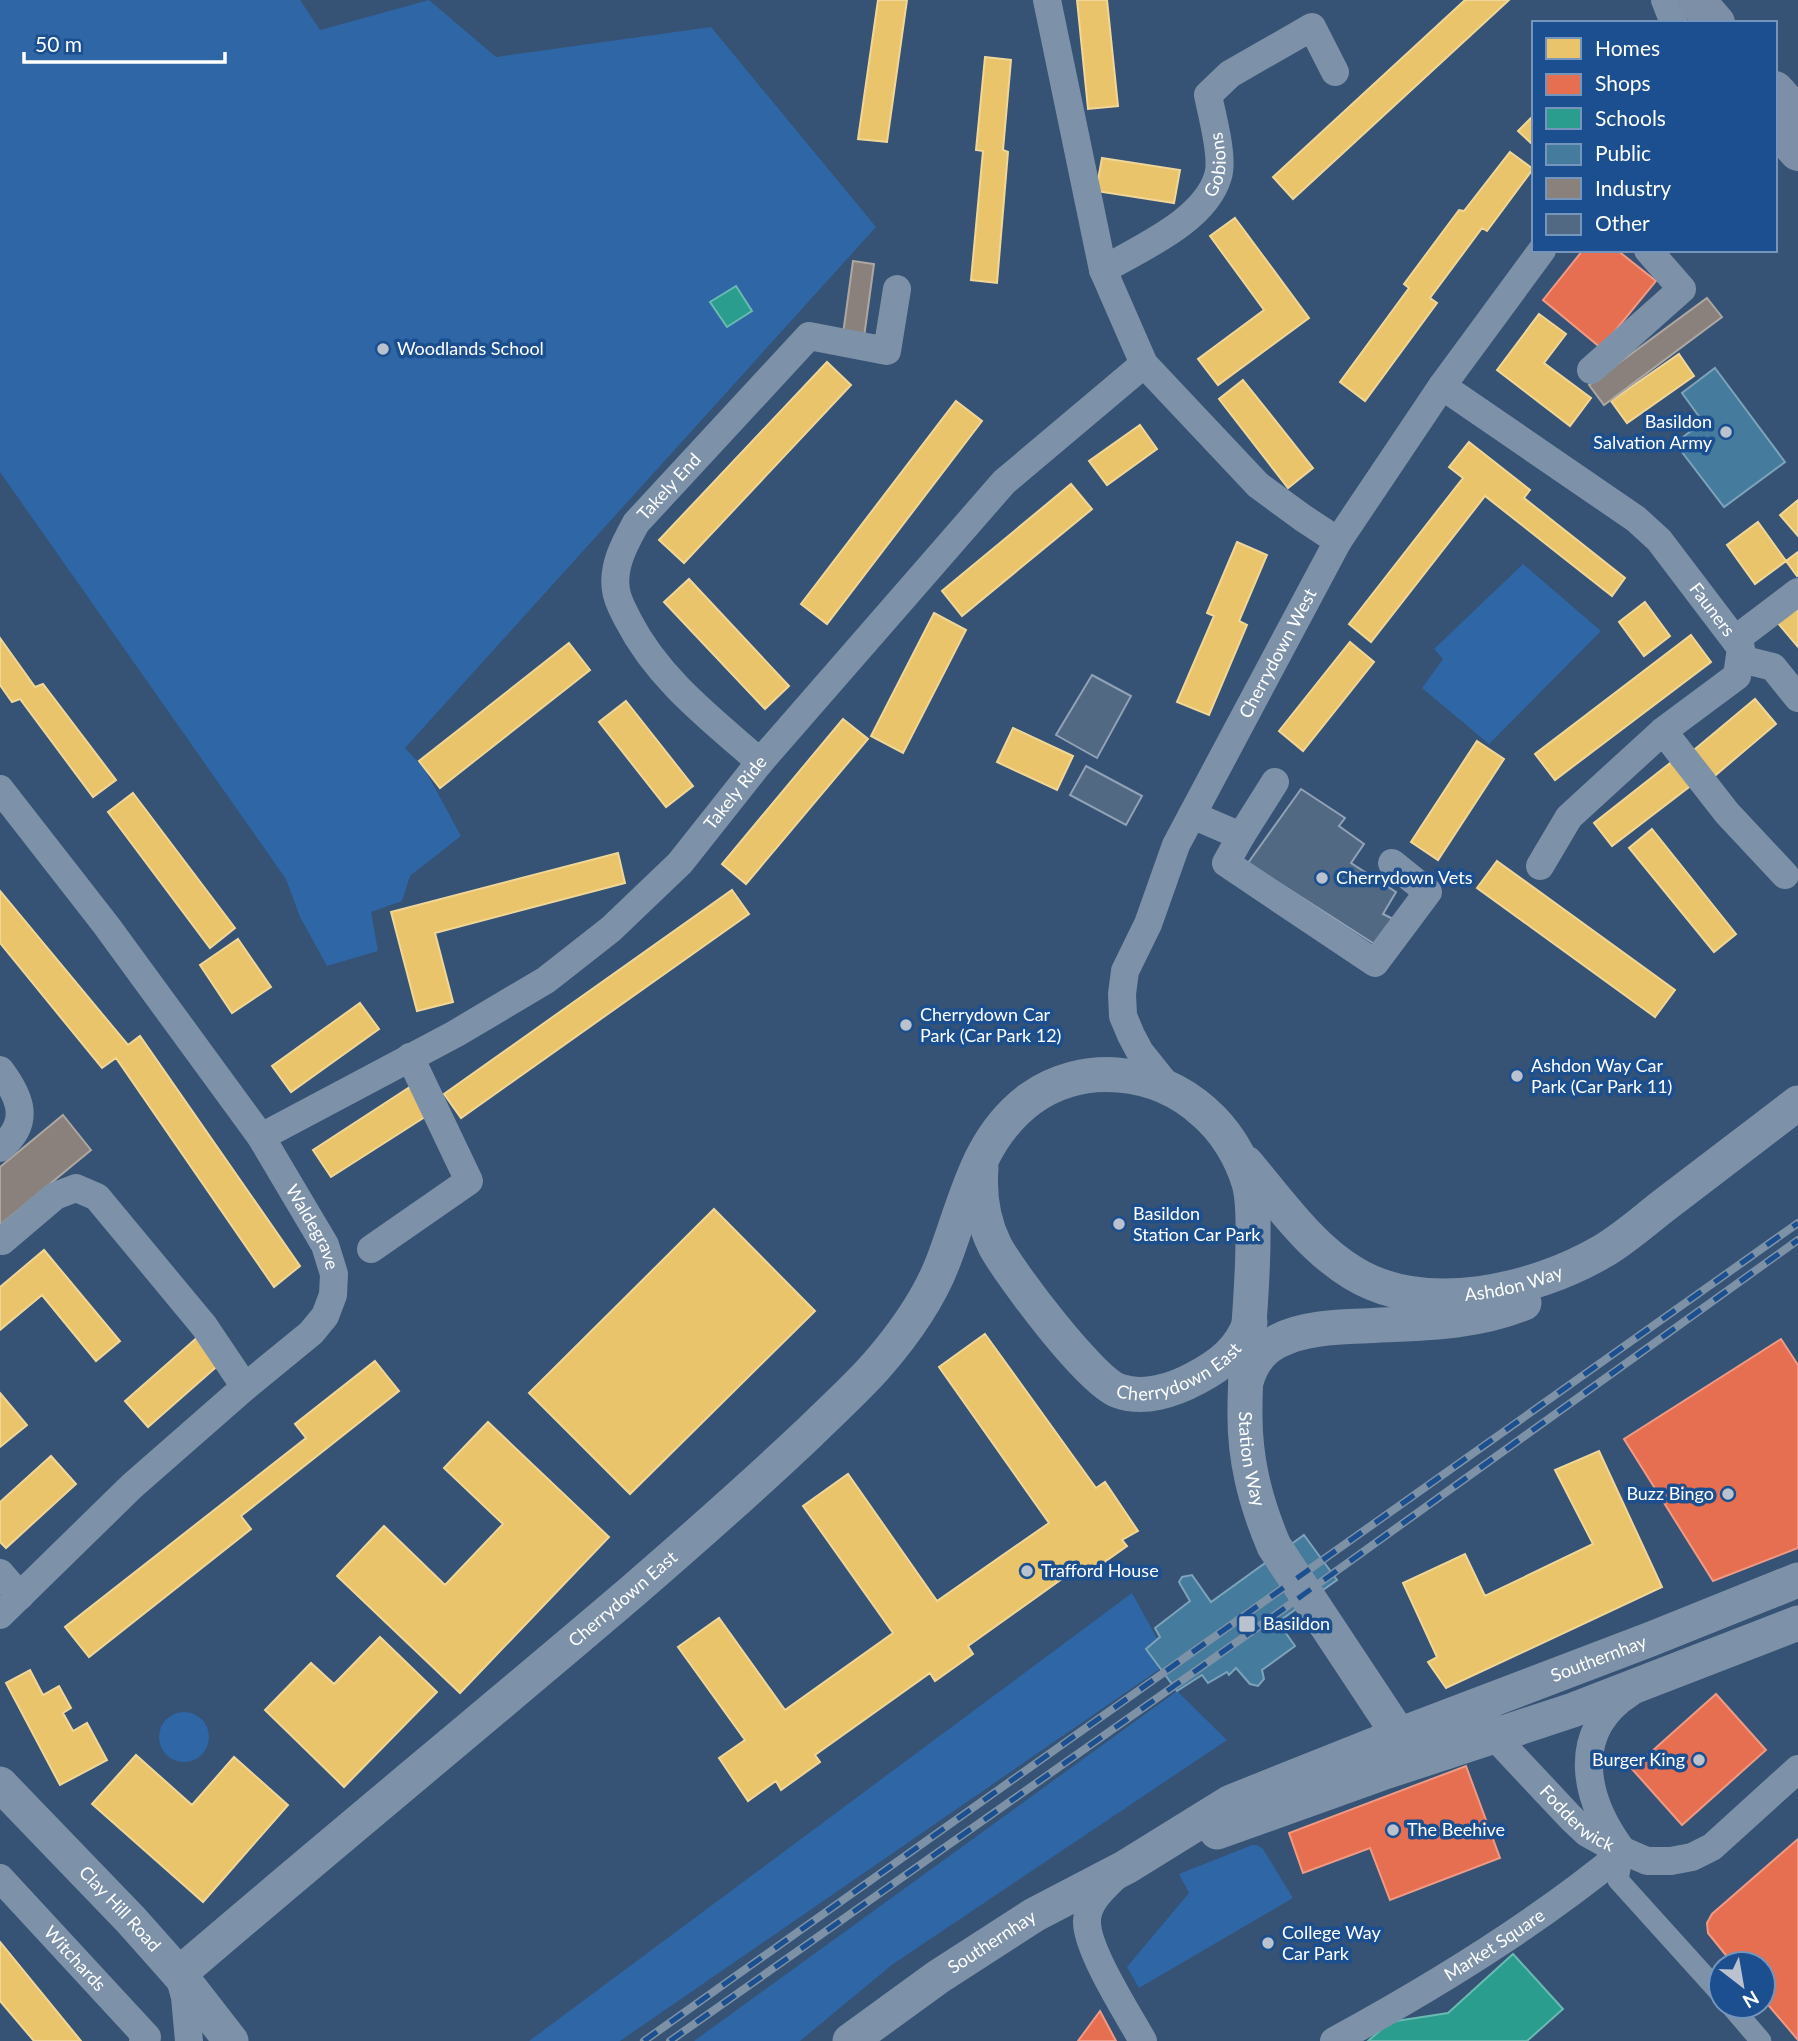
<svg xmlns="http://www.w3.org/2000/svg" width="1798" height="2041" font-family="Lato,sans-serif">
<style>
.green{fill:#2f66a5}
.homes{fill:#e9c46a;stroke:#f0d697;stroke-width:2}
.shops{fill:#e76f51;stroke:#ee9a85;stroke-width:2}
.schools{fill:#2a9d8f;stroke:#6abab1;stroke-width:2}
.public{fill:#457b9d;stroke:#7da3ba;stroke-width:2}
.industry{fill:#8a817c;stroke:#ada7a3;stroke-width:2}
.building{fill:#526984;stroke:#92a2b6;stroke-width:2}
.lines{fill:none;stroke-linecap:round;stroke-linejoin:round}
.pedestrian{stroke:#7d92a8;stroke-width:21}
.minor{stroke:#7d92a8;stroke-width:28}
.tertiary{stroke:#7d92a8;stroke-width:35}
.primary{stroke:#7d8ea7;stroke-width:38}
.rail-casing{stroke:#7e92a7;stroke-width:8}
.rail{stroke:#1b4f8f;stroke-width:5;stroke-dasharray:16;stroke-linecap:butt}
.poi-dot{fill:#b9c2ce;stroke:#1b4f8f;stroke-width:2.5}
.labels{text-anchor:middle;stroke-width:7;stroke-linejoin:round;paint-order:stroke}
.street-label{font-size:18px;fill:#fff;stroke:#1b4f8f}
.poi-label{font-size:18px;fill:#fff;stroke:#1b4f8f;text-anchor:start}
</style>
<rect width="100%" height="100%" fill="#365274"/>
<path class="green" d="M 0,0 L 300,0 L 320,30 L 429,0 L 496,57 L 711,27 L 876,227 L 405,748 L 424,768 L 461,836 L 410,876 L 402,901 L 371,912 L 378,951 L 327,966 L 300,917 L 286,879 L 0,472 Z
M 1523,564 L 1601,631 L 1489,744 L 1422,688 L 1443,659 L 1434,649 Z
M 1132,1593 L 1170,1662 L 620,2041 L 529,2041 Z
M 1177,1691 L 1227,1740 L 893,1964 L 800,2041 L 694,2041 Z
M159 1737a25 25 0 1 1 50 0a25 25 0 1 1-50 0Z
M 1252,1845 L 1257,1845 L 1263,1849 L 1293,1898 L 1139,1988 L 1127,1967 L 1189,1893 L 1179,1874 Z"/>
<path class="homes" d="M 878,0 L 907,0 L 887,142 L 858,139 Z
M 1077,0 L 1107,0 L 1118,106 L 1088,109 Z
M 1465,0 L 1509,0 L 1293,199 L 1273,177 Z
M 985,57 L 1011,60 L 1003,150 L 1008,152 L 997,283 L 971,280 L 983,151 L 976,150 Z
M 1534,115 L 1534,146 L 1518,131 Z
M 1510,152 L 1533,169 L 1487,231 L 1482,228 L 1430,298 L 1437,303 L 1365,401 L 1340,382 L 1409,288 L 1404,284 L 1459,210 L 1464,211 Z
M 1102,158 L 1180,170 L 1174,203 L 1096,191 Z
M 1235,218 L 1309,318 L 1218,385 L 1198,359 L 1264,310 L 1210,236 Z
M 1539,314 L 1566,334 L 1544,363 L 1591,398 L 1570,426 L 1497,370 Z
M 1679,354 L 1694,376 L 1627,423 L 1611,401 Z
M 827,362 L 851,385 L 684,563 L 659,540 Z
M 1243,380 L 1313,468 L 1288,488 L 1219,399 Z
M 956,401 L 982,421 L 827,624 L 801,604 Z
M 1140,425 L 1157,449 L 1107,485 L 1089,461 Z
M 1469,442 L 1530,490 L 1524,498 L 1625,578 L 1612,596 L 1485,496 L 1371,642 L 1349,624 L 1463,478 L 1449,467 Z
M 1071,484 L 1092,509 L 962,616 L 942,591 Z
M 1798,500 L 1798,536 L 1780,515 Z
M 1758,522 L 1786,561 L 1755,584 L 1727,545 Z
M 1237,542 L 1267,555 L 1239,621 L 1247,625 L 1209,715 L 1177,702 L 1214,616 L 1207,613 Z
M 1798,552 L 1798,575 L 1797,576 L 1786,561 Z
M 689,579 L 789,686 L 765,709 L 664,602 Z
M 1645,602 L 1670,636 L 1644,656 L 1619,622 Z
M 1798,605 L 1798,647 L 1777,622 Z
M 934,613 L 966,630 L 903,753 L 871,736 Z
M 1691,635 L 1711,662 L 1555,780 L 1535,754 Z
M 0,638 L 35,687 L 43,684 L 116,780 L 93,797 L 20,699 L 12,702 L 0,685 Z
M 1350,642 L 1374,662 L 1303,751 L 1279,731 Z
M 569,643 L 590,670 L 440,788 L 419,761 Z
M 1755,699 L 1776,724 L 1711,779 L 1689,754 Z
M 626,701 L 693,786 L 666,807 L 599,722 Z
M 843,719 L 868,739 L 746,884 L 722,864 Z
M 1013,728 L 1073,756 L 1057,790 L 997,762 Z
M 1477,741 L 1504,759 L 1438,860 L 1411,842 Z
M 1674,760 L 1693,784 L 1612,846 L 1594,823 Z
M 133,793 L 235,928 L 210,948 L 108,812 Z
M 1652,829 L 1736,934 L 1714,952 L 1629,848 Z
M 618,853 L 625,883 L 435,933 L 453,1002 L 417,1011 L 391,912 Z
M 1497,861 L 1675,990 L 1655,1017 L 1477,888 Z
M 732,890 L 749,914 L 461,1118 L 444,1094 Z
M 0,891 L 128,1045 L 140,1036 L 300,1266 L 274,1287 L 116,1058 L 102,1068 L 0,943 Z
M 238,939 L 271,987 L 232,1013 L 200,965 Z
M 360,1003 L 379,1029 L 291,1092 L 272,1066 Z
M 410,1087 L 428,1115 L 331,1177 L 313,1150 Z
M 714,1209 L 815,1311 L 630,1494 L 529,1393 Z
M 44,1250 L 120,1341 L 96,1361 L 42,1295 L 0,1330 L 0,1287 Z
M 985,1334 L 1096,1488 L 1105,1482 L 1138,1531 L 1122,1540 L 1127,1546 L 1086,1575 L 1080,1566 L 968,1646 L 973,1654 L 935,1681 L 930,1673 L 815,1755 L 820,1762 L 781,1790 L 776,1781 L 748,1801 L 719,1758 L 745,1740 L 678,1647 L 719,1618 L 785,1710 L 893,1633 L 803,1506 L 848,1474 L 937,1601 L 1049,1523 L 939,1367 Z
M 199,1336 L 222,1362 L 148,1427 L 125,1401 Z
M 375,1361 L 399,1391 L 241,1516 L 251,1529 L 89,1657 L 65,1627 L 306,1438 L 295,1424 Z
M 0,1393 L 27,1425 L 0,1447 Z
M 488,1422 L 609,1537 L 460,1693 L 337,1576 L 384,1526 L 445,1585 L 503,1524 L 444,1468 Z
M 1599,1451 L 1662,1587 L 1446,1688 L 1428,1662 L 1437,1657 L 1403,1583 L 1465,1554 L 1485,1596 L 1593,1544 L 1555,1470 Z
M 51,1456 L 76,1484 L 6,1548 L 0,1542 L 0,1502 Z
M 380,1637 L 437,1692 L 344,1787 L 265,1710 L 311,1663 L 334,1684 Z
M 30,1670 L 43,1695 L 59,1686 L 71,1708 L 63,1713 L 73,1731 L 87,1723 L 107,1760 L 60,1785 L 6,1683 Z
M 136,1755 L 192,1805 L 234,1757 L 288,1805 L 203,1902 L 92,1804 Z
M 0,1942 L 81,2041 L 34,2041 L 0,2001 Z"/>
<path class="shops" d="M 1583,250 L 1617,250 L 1656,281 L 1601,348 L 1543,300 Z
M 1781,1339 L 1798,1365 L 1798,1548 L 1713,1581 L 1624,1439 Z
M 1716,1694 L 1766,1750 L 1682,1825 L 1632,1769 Z
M 1466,1766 L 1500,1858 L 1390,1900 L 1370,1848 L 1303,1873 L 1289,1833 Z
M 1798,1839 L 1798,2040 L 1763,1999 L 1763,1964 L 1733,1964 L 1708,1933 L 1707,1923 L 1712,1914 Z
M 1100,2011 L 1116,2041 L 1078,2041 Z"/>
<path class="schools" d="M 736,286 L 752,311 L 727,327 L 710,302 Z
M 1513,1954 L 1563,2009 L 1527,2041 L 1368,2041 L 1390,2022 L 1448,2013 Z"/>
<path class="public" d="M 1715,368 L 1785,462 L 1724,507 L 1675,443 L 1703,422 L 1682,393 Z
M 1304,1535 L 1337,1580 L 1278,1622 L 1295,1646 L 1262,1670 L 1264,1679 L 1258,1686 L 1250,1684 L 1236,1668 L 1229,1675 L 1227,1672 L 1208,1683 L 1202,1675 L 1177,1691 L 1146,1649 L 1160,1637 L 1155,1628 L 1190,1601 L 1179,1582 L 1182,1577 L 1192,1575 L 1211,1602 Z"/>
<path class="industry" d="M 853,261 L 874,264 L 864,337 L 843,334 Z
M 1707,298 L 1722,317 L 1604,405 L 1589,385 Z
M 63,1115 L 91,1150 L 0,1225 L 0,1167 Z"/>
<path class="building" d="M 1092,675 L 1131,696 L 1097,758 L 1056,735 Z
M 1086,766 L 1142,796 L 1126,825 L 1070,795 Z
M 1301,789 L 1345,818 L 1339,826 L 1364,844 L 1351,863 L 1396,892 L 1383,914 L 1397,921 L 1379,947 L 1248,863 Z"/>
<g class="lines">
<path class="pedestrian" d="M 1623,1852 L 1618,1880 L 1721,1994
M 1731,2006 L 1761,2041"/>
<g class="minor">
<path d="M 1047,0 L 1103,270 L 1144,364 L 1258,485 L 1303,518 L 1338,541"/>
<path d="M 1665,0 L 1674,23"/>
<path id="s1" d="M 1103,270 C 1140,248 1205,221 1218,176 C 1224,157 1212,116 1208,95 L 1230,74 L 1312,27 L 1335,72"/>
<path d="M 1591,370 L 1682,289 L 1648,250"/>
<path id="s2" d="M 1442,386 L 1636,519 L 1659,540 L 1741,648 L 1737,676 L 1663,731 L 1569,817 L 1540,866"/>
<path d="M 1736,639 L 1798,592"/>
<path d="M 1741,659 L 1773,667 L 1798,698"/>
<path d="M 1663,731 L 1727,813 L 1785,875"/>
<path id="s3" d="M 760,762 C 711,719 658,679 628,620 C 623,610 617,600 616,590 C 612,566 625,543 636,523 L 809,336 L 887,351 L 897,289"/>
<path id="s4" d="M 0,789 L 106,925 L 261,1137 L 325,1245 L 334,1274 L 333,1295 L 325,1316 L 311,1333 L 245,1387 L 132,1486 L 0,1615"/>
<path d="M 1192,815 L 1241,836 L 1275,782"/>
<path d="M 1241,836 L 1226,863 L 1375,963 L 1428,892 L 1392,863"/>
<path d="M 0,1070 C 21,1098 31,1123 0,1148"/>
<path id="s5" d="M 1168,1087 L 1140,1052 L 1131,1035 L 1123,1016 L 1122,994 L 1125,971 L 1148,924 L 1176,845 L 1338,541 L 1442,386 L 1542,250"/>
<path id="s6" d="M 261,1137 L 455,1034 L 546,980 L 611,929 L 680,863 L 760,762 L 1004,482 L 1144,364"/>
<path d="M 2,1241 L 55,1196 L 76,1188 L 97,1197 L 204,1326 L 245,1387"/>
<path d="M 371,1249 L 469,1181 L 410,1057"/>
<path d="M 0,1573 L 20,1596"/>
<path id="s7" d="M 1487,1719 L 1494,1736 L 1571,1818 L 1587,1833 L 1605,1843 L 1647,1861 L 1671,1861 L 1692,1857 L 1712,1847 L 1798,1769"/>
<path d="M 1622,1850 C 1584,1799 1569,1732 1630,1693"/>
<path d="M 1116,1876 C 1104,1888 1087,1902 1087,1921 C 1086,1949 1128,2014 1143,2041"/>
<path id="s8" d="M 0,1878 L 147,2037 L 143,2041"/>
<path d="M 179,1975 L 185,1997 L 189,2041"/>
<path id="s9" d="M 1334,2041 C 1435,1986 1535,1925 1623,1852"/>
</g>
<g class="tertiary">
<path id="s10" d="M 1246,1163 C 1278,1201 1310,1247 1353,1273 C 1425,1317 1535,1291 1603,1251 C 1625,1238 1646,1219 1667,1203 C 1710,1170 1754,1137 1798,1103"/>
<path id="s11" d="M 981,1168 C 979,1194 983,1222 995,1246 C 1010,1274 1091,1382 1119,1391 C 1144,1400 1174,1390 1196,1378 C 1221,1365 1241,1349 1250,1322"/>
<path d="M 1246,1382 C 1251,1364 1261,1349 1278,1341 C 1303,1328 1336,1327 1363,1326 C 1418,1323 1473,1324 1524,1303"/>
<path id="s12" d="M 0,1784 L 131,1920 L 179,1974 L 231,2041"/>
<path d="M 1217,1832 L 1382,1773 L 1573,1710 L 1798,1623"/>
<path id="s13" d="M 179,1974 C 329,1845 483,1719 634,1590 C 694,1538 753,1486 810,1432 C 832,1410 856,1389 877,1365 C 904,1334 928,1301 943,1262 C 966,1203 976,1139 1030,1099 C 1083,1061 1157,1069 1204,1112 C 1225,1130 1241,1156 1249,1183 C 1254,1201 1253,1221 1253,1239 C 1253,1296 1245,1353 1245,1409 C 1244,1458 1255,1501 1274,1546 L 1399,1735 C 1414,1748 1426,1752 1445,1752"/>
<path id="s14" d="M 850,2041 L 938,1977 L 1034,1915 L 1126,1867 L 1231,1802 L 1399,1735 L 1651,1639 L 1798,1580"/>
</g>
<path class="primary" d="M 1696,0 L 1716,23
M 1775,90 L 1798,116
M 1775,126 L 1798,152"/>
<g class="rail-casing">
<path id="rail" d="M 644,2041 L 1798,1223
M 670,2041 L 1275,1615 L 1798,1240"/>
</g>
<use href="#rail" class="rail"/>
</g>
<g class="poi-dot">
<circle cx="383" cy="349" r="7"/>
<circle cx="1726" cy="432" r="7"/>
<circle cx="1322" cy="878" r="7"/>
<circle cx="906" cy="1025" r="7"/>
<circle cx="1517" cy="1076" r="7"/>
<circle cx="1119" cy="1224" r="7"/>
<circle cx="1728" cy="1494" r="7"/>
<circle cx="1027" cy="1571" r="7"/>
<rect x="1238" y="1615" width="18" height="18" rx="3.5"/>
<circle cx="1699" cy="1760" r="7"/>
<circle cx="1393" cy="1830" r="7"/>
<circle cx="1268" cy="1943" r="7"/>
</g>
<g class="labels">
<g class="street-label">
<text dy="6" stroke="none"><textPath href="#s1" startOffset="163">Gobions</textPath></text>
<text dy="6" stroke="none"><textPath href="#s3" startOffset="348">Takely End</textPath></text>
<text dy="6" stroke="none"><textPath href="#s2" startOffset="354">Fauners</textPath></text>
<text dy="6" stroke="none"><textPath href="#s5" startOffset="483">Cherrydown West</textPath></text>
<text dy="6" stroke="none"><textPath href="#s6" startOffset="593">Takely Ride</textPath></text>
<text dy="6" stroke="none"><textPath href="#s4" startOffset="539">Waldegrave</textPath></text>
<text dy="6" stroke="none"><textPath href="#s10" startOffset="320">Ashdon Way</textPath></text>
<text dy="6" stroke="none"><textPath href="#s11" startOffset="338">Cherrydown East</textPath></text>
<text dy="6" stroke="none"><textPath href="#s13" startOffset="1788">Station Way</textPath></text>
<text dy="6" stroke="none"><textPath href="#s13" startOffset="581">Cherrydown East</textPath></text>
<text dy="6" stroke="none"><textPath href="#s14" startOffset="845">Southernhay</textPath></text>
<text dy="6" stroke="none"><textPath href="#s7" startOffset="136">Fodderwick</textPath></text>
<text dy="6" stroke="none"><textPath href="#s12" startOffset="173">Clay Hill Road</textPath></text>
<text dy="6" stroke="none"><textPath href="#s14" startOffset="173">Southernhay</textPath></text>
<text dy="6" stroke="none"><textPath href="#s9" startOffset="187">Market Square</textPath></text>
<text dy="6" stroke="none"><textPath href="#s8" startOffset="110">Witchards</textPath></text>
</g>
<g class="poi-label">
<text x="397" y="355">Woodlands School</text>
<text x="1712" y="428" text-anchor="end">Basildon<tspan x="1712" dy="21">Salvation Army</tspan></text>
<text x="1336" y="884">Cherrydown Vets</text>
<text x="920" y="1021">Cherrydown Car<tspan x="920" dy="21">Park (Car Park 12)</tspan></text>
<text x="1531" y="1072">Ashdon Way Car<tspan x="1531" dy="21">Park (Car Park 11)</tspan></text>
<text x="1133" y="1220">Basildon<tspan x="1133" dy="21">Station Car Park</tspan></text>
<text x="1714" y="1500" text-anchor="end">Buzz Bingo</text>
<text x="1041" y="1577">Trafford House</text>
<text x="1263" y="1630">Basildon</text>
<text x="1685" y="1766" text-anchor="end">Burger King</text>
<text x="1407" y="1836">The Beehive</text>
<text x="1282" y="1939">College Way<tspan x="1282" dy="21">Car Park</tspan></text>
</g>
</g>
<rect x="1532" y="21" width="245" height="231" fill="#1b4f8f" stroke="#7695bc" stroke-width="2"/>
<rect x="1546" y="38" width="35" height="21" fill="#e9c46a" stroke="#7695bc" stroke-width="2"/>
<text x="1595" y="56" font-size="21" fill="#ffffff">Homes</text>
<rect x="1546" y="74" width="35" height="21" fill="#e76f51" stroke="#7695bc" stroke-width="2"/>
<text x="1595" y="91" font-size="21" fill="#ffffff">Shops</text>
<rect x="1546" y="108" width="35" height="21" fill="#2a9d8f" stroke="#7695bc" stroke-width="2"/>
<text x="1595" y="126" font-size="21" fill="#ffffff">Schools</text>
<rect x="1546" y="144" width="35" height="21" fill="#457b9d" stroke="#7695bc" stroke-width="2"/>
<text x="1595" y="161" font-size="21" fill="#ffffff">Public</text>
<rect x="1546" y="178" width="35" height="21" fill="#8a817c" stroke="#7695bc" stroke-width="2"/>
<text x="1595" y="196" font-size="21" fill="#ffffff">Industry</text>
<rect x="1546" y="214" width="35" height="21" fill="#526984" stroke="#7695bc" stroke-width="2"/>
<text x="1595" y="231" font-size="21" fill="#ffffff">Other</text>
<g transform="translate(1742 1985) rotate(149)"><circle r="33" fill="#1b4f8f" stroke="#7695bc" stroke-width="2"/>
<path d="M0-5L12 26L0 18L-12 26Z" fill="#b9c2ce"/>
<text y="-10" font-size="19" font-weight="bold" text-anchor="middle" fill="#ffffff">N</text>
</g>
<path d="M24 52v10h201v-10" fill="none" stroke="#ffffff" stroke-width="3.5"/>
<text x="35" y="52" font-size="21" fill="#ffffff" stroke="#1b4f8f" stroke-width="5" paint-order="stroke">50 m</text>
</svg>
